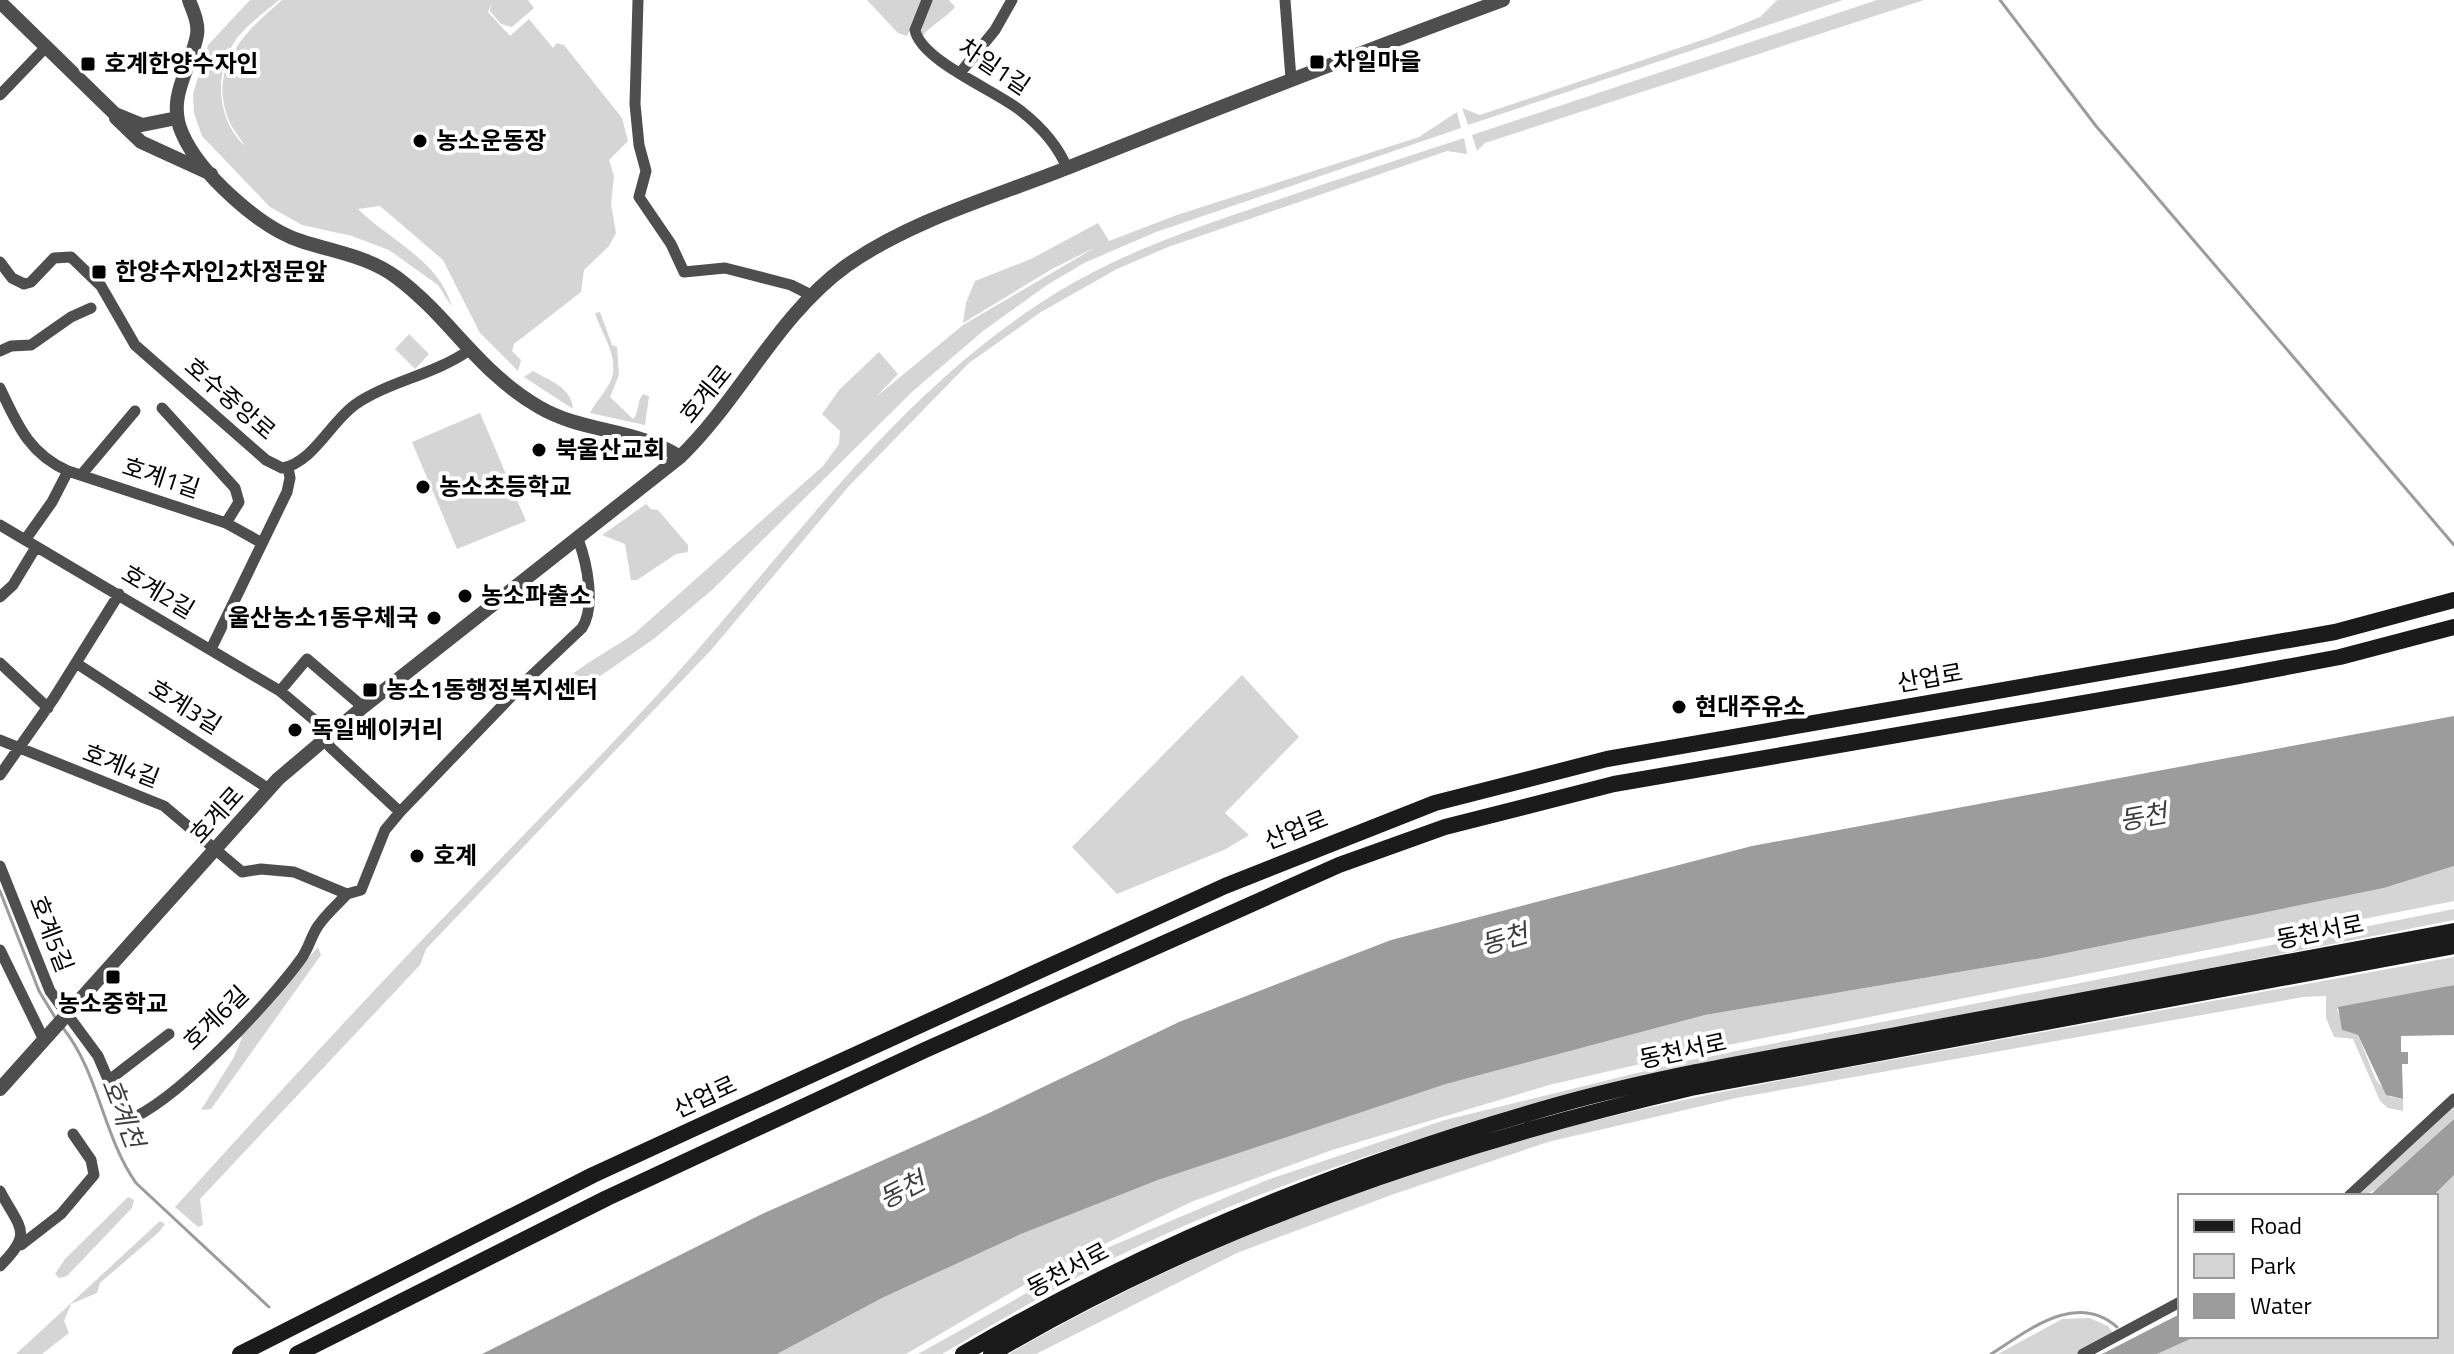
<svg xmlns="http://www.w3.org/2000/svg" width="2454" height="1354" font-family="'Titillium Web','Noto Sans KR',sans-serif">
<style>
.green{fill:#d5d5d5}
.water{fill:#9c9c9c}
.lines{fill:none;stroke-linecap:round;stroke-linejoin:round}
.stream{stroke:#9c9c9c;stroke-width:3}
.minor{stroke:#4e4e4e;stroke-width:11}
.tertiary{stroke:#4e4e4e;stroke-width:14}
.secondary{stroke:#1b1b1b;stroke-width:16}
.poi-dot{fill:#000;stroke:#fff;stroke-width:3}
.labels{text-anchor:middle;stroke-width:8;stroke-linejoin:round;paint-order:stroke}
.poi-label{font-size:24px;font-weight:bold;fill:#000;stroke:#fff;text-anchor:start}
.street-label{font-size:24px;fill:#000;stroke:#fff}
.water-label{font-size:26px;font-style:italic;fill:#3d3d3d;stroke:#fff}
</style>
<rect width="100%" height="100%" fill="#fff"/>
<path class="green" d="M 250,0 L 279,0 C 265,12 249,23 237,38 C 214,69 215,119 245,146 C 241,139 233,130 229,121 C 207,67 245,32 282,0 L 528,0 L 534,8 L 512,27 L 501,24 L 490,11 L 491,4 L 488,12 L 510,36 L 529,19 L 553,48 L 557,43 L 564,45 L 622,118 L 628,141 L 609,160 L 614,176 L 611,204 L 616,233 L 609,246 L 584,270 L 581,292 L 514,344 L 512,351 L 521,360 L 518,371 L 480,333 L 443,260 L 380,206 L 358,209 C 389,240 440,261 452,307 L 438,285 L 389,250 L 352,236 L 302,225 L 270,207 L 202,136 L 194,113 L 193,94 L 208,45 Z
M 867,0 L 924,0 L 907,36 L 898,33 Z
M 930,0 L 949,0 L 955,7 C 944,20 930,25 922,37 L 919,22 Z
M 1777,0 L 1843,0 L 1468,125 L 1462,108 L 1480,115 L 1711,37 L 1760,17 Z
M 1877,0 L 1924,0 L 1485,143 L 1477,151 L 1472,135 Z
M 1457,112 L 1461,128 L 1156,232 L 1084,263 L 1047,285 L 983,331 L 913,391 L 712,590 L 655,638 L 567,699 L 560,697 L 557,690 C 566,673 616,647 635,633 L 823,466 L 839,444 L 840,431 L 822,414 L 840,389 L 879,352 L 898,374 L 876,397 L 963,325 L 1096,247 L 1052,269 L 963,323 L 966,303 L 975,281 L 1031,259 L 1098,223 L 1109,241 L 1177,215 L 1419,137 Z
M 1464,138 L 1467,154 L 1447,151 L 1168,247 L 1117,269 L 1041,312 L 969,363 L 848,487 L 712,649 L 426,949 L 420,965 L 200,1199 L 203,1225 L 198,1227 L 175,1207 C 256,1118 337,1029 420,942 C 503,855 589,770 670,681 C 793,545 896,392 1056,293 C 1124,251 1201,226 1277,200 C 1339,179 1402,158 1464,138 Z
M 600,312 L 612,345 L 617,347 L 619,375 L 610,397 L 633,419 C 640,411 636,403 643,394 L 649,396 L 645,425 L 590,413 C 596,401 606,392 611,380 C 620,358 602,335 595,313 Z
M 409,334 L 429,354 L 415,369 L 395,349 Z
M 533,371 C 548,380 572,387 573,409 L 524,377 Z
M 480,413 L 526,521 L 457,549 L 412,442 Z
M 646,504 L 651,509 L 658,510 L 688,545 L 688,552 L 676,554 L 637,580 L 631,580 L 625,544 L 602,535 Z
M 1242,675 L 1299,737 L 1225,813 L 1249,835 L 1226,849 L 1117,894 L 1072,847 Z
M 2454,866 L 2454,901 L 1688,1053 L 1549,1085 L 1332,1150 L 1191,1202 L 1043,1274 L 906,1354 L 777,1354 L 882,1298 L 1021,1234 L 1158,1180 L 1446,1084 L 1705,1015 L 2042,958 L 2384,888 Z
M 2454,909 L 2454,920 L 1560,1097 C 1407,1141 1255,1189 1112,1259 C 1054,1288 998,1322 942,1354 L 918,1354 L 1107,1248 L 1267,1180 L 1445,1120 L 1690,1060 Z
M 318,947 L 321,955 L 211,1109 L 201,1110 L 234,1057 L 242,1038 L 239,1035 Z
M 2454,957 L 2454,985 L 2337,1009 L 2345,1031 L 2358,1035 L 2376,1080 L 2391,1097 L 2403,1099 L 2403,1111 L 2388,1108 L 2380,1101 L 2353,1039 L 2334,1037 L 2326,1018 L 2326,996 L 2303,997 L 1736,1098 L 1548,1142 L 1394,1194 L 1237,1253 L 1036,1354 L 1009,1354 C 1176,1257 1362,1183 1547,1133 C 1688,1094 1834,1071 1977,1044 C 2136,1015 2295,986 2454,957 Z
M 2454,1106 L 2454,1119 C 2429,1141 2388,1196 2354,1196 Z
M 2454,1175 L 2454,1354 L 2157,1354 L 2197,1336 L 2436,1336 L 2433,1196 Z
M 128,1197 L 134,1200 L 132,1208 L 67,1276 L 59,1278 L 55,1274 L 65,1259 Z
M 160,1221 L 165,1224 L 159,1232 L 100,1283 L 97,1293 L 71,1304 L 64,1321 L 69,1333 L 42,1354 L 16,1354 Z
M 2090,1318 L 2108,1326 L 2113,1333 L 2078,1354 L 1998,1354 L 2062,1319 Z"/>
<path class="water" d="M 2454,716 L 2454,866 L 2384,888 L 2042,958 L 1705,1015 L 1446,1084 L 1158,1180 L 1021,1234 L 882,1298 L 777,1354 L 482,1354 L 760,1215 L 987,1114 L 1179,1022 L 1391,940 L 1752,846 Z
M 2454,985 L 2454,1035 L 2401,1036 L 2401,1052 L 2408,1052 L 2408,1064 L 2402,1064 L 2403,1099 L 2386,1095 L 2358,1035 L 2342,1030 L 2338,1007 Z
M 2454,1119 L 2454,1175 L 2433,1196 L 2369,1196 Z
M 2180,1314 L 2180,1336 L 2197,1336 L 2157,1354 L 2102,1354 Z"/>
<g class="lines">
<path class="stream" d="M 2000,0 L 2096,126 L 2454,545
M 0,891 L 39,991 L 56,1019
M 63,1028 C 99,1073 103,1136 136,1183 L 269,1307
M 1991,1354 C 2029,1330 2076,1291 2117,1327"/>
<path class="minor" d="M 638,0 L 635,104 L 639,145 L 646,171 L 639,197 L 671,244 L 684,272 L 725,268 L 791,285 L 813,296
M 927,0 L 915,30 C 921,61 997,91 1021,111 C 1040,126 1058,146 1067,168
M 1285,0 L 1291,79
M 960,73 L 995,30 L 1012,0
M 0,95 L 46,47
M 0,262 L 12,278 L 24,284 L 31,282 L 54,258 L 71,257 L 101,286 L 135,345 L 266,460 L 282,468 C 313,463 331,421 356,404 C 390,381 433,375 468,351
M 0,351 L 11,346 L 31,345 L 71,317 L 91,308
M 0,388 C 17,424 29,454 68,471 L 52,502 L 25,540
M 162,408 L 235,488 L 239,502 L 226,523
M 68,471 L 226,523 L 262,543
M 82,474 L 135,411
M 0,525 L 280,691 L 307,659 L 363,707
M 0,597 L 13,585 L 36,547
M 211,649 L 287,492 L 290,478 L 288,467
M 0,663 L 48,708
M 76,663 L 269,789
M 280,691 L 318,723 L 330,747 L 400,812 L 528,679 L 582,628 C 596,606 587,563 578,539
M 0,740 L 164,806 L 242,872 L 261,869 L 294,872 L 347,894 L 361,890 L 385,830 L 400,812
M 0,775 L 54,698 L 119,594
M 0,866 L 50,991 L 98,1056 L 126,1121 C 175,1103 270,1002 301,959 C 309,948 311,936 318,926 C 326,914 338,904 347,894
M 0,950 L 44,1040
M 109,1080 L 169,1034
M 0,1191 C 20,1229 34,1232 0,1266
M 2349,1196 L 2454,1099
M 21,1245 L 61,1214 L 94,1175 L 91,1160 L 73,1134
M 2083,1354 L 2180,1302"/>
<path class="tertiary" d="M 189,0 C 193,11 199,23 197,35 C 191,69 166,97 182,133 C 199,173 260,228 301,241 C 334,252 367,256 396,277 C 450,317 477,371 539,407 C 583,433 636,428 680,457
M 0,2 L 115,114 L 142,125 L 177,118
M 116,118 L 141,142 L 211,174
M 0,1089 L 278,779 L 363,707 L 680,457 C 740,399 778,315 846,266 C 911,220 994,197 1067,168 C 1212,110 1357,54 1503,0"/>
<path class="secondary" d="M 240,1354 L 593,1175 L 708,1122 L 1225,886 L 1435,803 L 1607,759 L 2335,632 L 2454,600
M 297,1354 L 607,1198 L 925,1050 L 1339,865 L 1445,827 L 1614,784 L 2228,678 L 2340,657 L 2454,627
M 963,1354 C 1150,1244 1353,1162 1561,1104 C 1680,1071 1802,1053 1922,1030 C 2100,997 2277,964 2454,931
M 991,1354 C 1207,1226 1448,1145 1691,1088 L 2454,946"/>
</g>
<g class="poi-dot">
<rect x="1309" y="54" width="16" height="16" rx="4"/>
<rect x="80" y="56" width="16" height="16" rx="4"/>
<circle cx="420" cy="141" r="8"/>
<rect x="91" y="264" width="16" height="16" rx="4"/>
<circle cx="539" cy="450" r="8"/>
<circle cx="423" cy="487" r="8"/>
<circle cx="465" cy="596" r="8"/>
<circle cx="434" cy="618" r="8"/>
<rect x="362" y="682" width="16" height="16" rx="4"/>
<circle cx="1679" cy="707" r="8"/>
<circle cx="295" cy="730" r="8"/>
<circle cx="417" cy="856" r="8"/>
<rect x="105" y="969" width="16" height="16" rx="4"/>
</g>
<g class="labels">
<g class="poi-label">
<text x="1333" y="70">차일마을</text>
<text x="104" y="72">호계한양수자인</text>
<text x="436" y="149">농소운동장</text>
<text x="115" y="280">한양수자인2차정문앞</text>
<text x="555" y="458">북울산교회</text>
<text x="439" y="495">농소초등학교</text>
<text x="481" y="604">농소파출소</text>
<text x="418" y="626" text-anchor="end">울산농소1동우체국</text>
<text x="386" y="698">농소1동행정복지센터</text>
<text x="1695" y="715">현대주유소</text>
<text x="311" y="738">독일베이커리</text>
<text x="433" y="864">호계</text>
<text x="113" y="1012" text-anchor="middle">농소중학교</text>
</g>
<g class="street-label">
<text transform="translate(994 67) rotate(34)" y="8">차일1길</text>
<text transform="translate(706 394) rotate(-51)" y="8">호계로</text>
<text transform="translate(230 399) rotate(41)" y="8">호수중앙로</text>
<text transform="translate(161 478) rotate(18)" y="8">호계1길</text>
<text transform="translate(158 592) rotate(31)" y="8">호계2길</text>
<text transform="translate(1930 678) rotate(-10)" y="8">산업로</text>
<text transform="translate(185 707) rotate(32)" y="8">호계3길</text>
<text transform="translate(121 766) rotate(21)" y="8">호계4길</text>
<text transform="translate(217 815) rotate(-48)" y="8">호계로</text>
<text transform="translate(1296 830) rotate(-22)" y="8">산업로</text>
<text transform="translate(2320 932) rotate(-11)" y="8">동천서로</text>
<text transform="translate(51 934) rotate(69)" y="8">호계5길</text>
<text transform="translate(216 1018) rotate(-44)" y="8">호계6길</text>
<text transform="translate(1683 1051) rotate(-12)" y="8">동천서로</text>
<text transform="translate(705 1097) rotate(-25)" y="8">산업로</text>
<text transform="translate(1068 1270) rotate(-28)" y="8">동천서로</text>
</g>
<g class="water-label">
<text transform="translate(2143 817) rotate(-10)" y="9">동천</text>
<text transform="translate(1504 939) rotate(-16)" y="9">동천</text>
<text transform="translate(123 1113) rotate(69)" y="9">호계천</text>
<text transform="translate(902 1190) rotate(-27)" y="9">동천</text>
</g>
</g>
<rect x="2178" y="1194" width="260" height="144" fill="#ffffff" stroke="#999999" stroke-width="2"/>
<rect x="2194" y="1220" width="40" height="12" fill="#1b1b1b" stroke="#999999" stroke-width="2"/>
<text x="2250" y="1234" font-size="24" fill="#000000">Road</text>
<rect x="2194" y="1254" width="40" height="24" fill="#d5d5d5" stroke="#999999" stroke-width="2"/>
<text x="2250" y="1274" font-size="24" fill="#000000">Park</text>
<rect x="2194" y="1294" width="40" height="24" fill="#9c9c9c" stroke="#999999" stroke-width="2"/>
<text x="2250" y="1314" font-size="24" fill="#000000">Water</text>
</svg>
